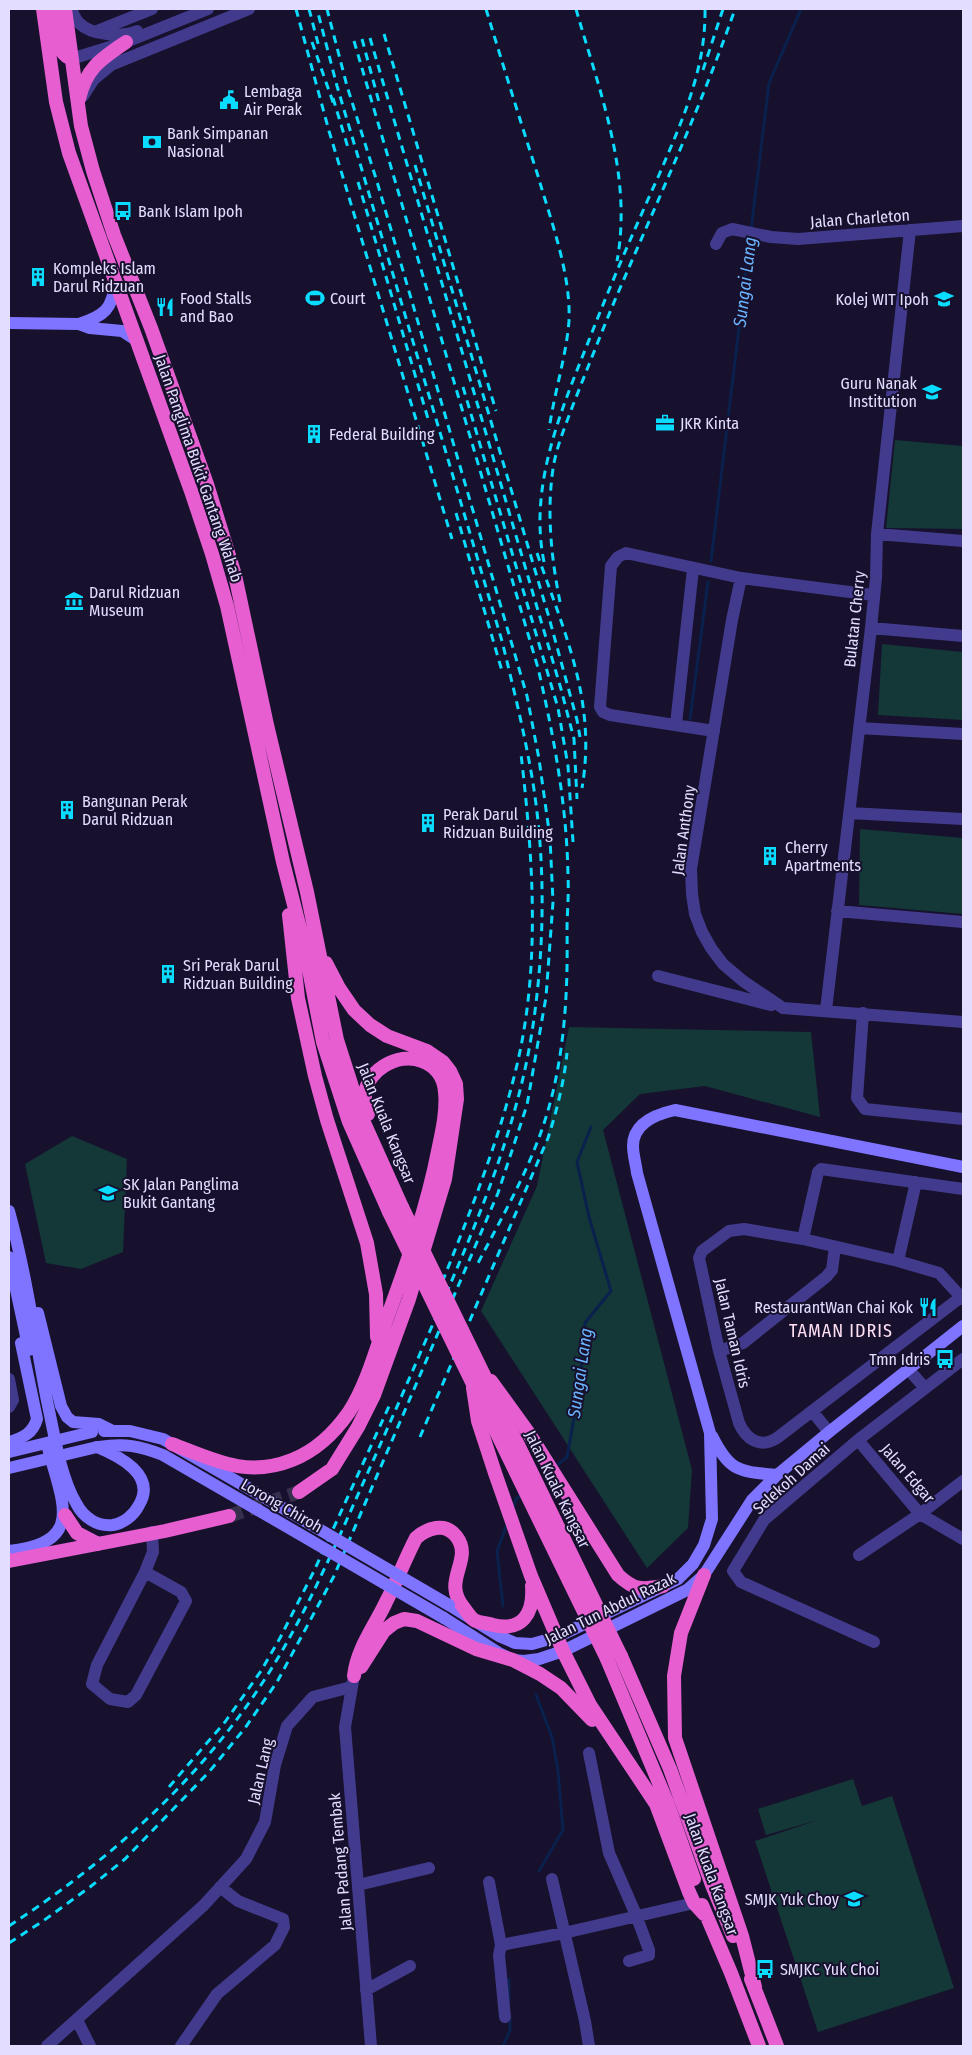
<svg xmlns="http://www.w3.org/2000/svg" width="972" height="2055" font-family="'Fira Sans Condensed',sans-serif">
<style>
.green{fill:#143738}
.lines{fill:none;stroke-linecap:round;stroke-linejoin:round}
.stream{stroke:#0a204d;stroke-width:3}
.trunk-tunnel{stroke:#36304c;stroke-width:14;stroke-dasharray:14 7;stroke-linecap:butt}
.minor{stroke:#423b8d;stroke-width:12}
.tertiary{stroke:#423b8d;stroke-width:12}
.secondary{stroke:#7e74ff;stroke-width:12}
.trunk{stroke:#e65ed0;stroke-width:14}
.rail{stroke:#09dcff;stroke-width:3;stroke-dasharray:8 6;stroke-linecap:butt}
.secondary-bridge{stroke:#7e74ff;stroke-width:12}
.trunk-bridge{stroke:#e65ed0;stroke-width:14}
.labels{text-anchor:middle;stroke-width:4;stroke-linejoin:round;paint-order:stroke}
.poi-label{font-size:16px;fill:#e3ddff;stroke:#17112d;text-anchor:start}
.street-label{font-size:16px;fill:#e3ddff;stroke:#17112d}
.water-label{font-size:18px;font-style:italic;fill:#6bb4ff;stroke:#17112d}
.neighbourhood-label{font-size:18px;letter-spacing:1px;fill:#ffdff2;stroke:#17112d}
</style>
<rect width="100%" height="100%" fill="#17112d"/>
<path class="green" d="M 895,440 L 963,446 L 963,529 L 886,528 Z
M 882,644 L 963,652 L 963,720 L 878,715 Z
M 860,829 L 963,838 L 963,914 L 859,905 Z
M 569,1027 L 811,1032 L 820,1117 L 705,1086 L 640,1094 L 603,1130 L 692,1470 L 688,1528 L 647,1568 L 481,1311 L 537,1186 Z
M 72,1136 L 127,1159 L 123,1252 L 81,1269 L 46,1263 L 25,1164 Z
M 853,1779 L 862,1806 L 892,1796 L 954,1988 L 818,2032 L 755,1841 L 818,1820 L 766,1835 L 758,1809 Z"/>
<g class="lines">
<path class="stream" d="M 751,230 L 769,83 L 801,9
M 711,561 L 750,236
M 690,719 L 708,582
M 555,1467 L 567,1457 L 580,1385 L 585,1323 L 611,1291 L 589,1217 L 577,1162 L 591,1127
M 513,1508 L 516,1499 L 523,1493
M 503,1606 L 497,1551 L 507,1524
M 536,1695 L 552,1737 L 558,1771 L 563,1830 L 539,1871
M 509,1979 L 509,2000
M 503,2046 L 510,2030 L 510,2018"/>
<path class="trunk-tunnel" d="M 229,1516 L 299,1492"/>
<path class="minor" d="M 97,31 L 152,9
M 83,96 L 94,79 L 111,65 L 249,9
M 716,244 L 722,233 L 732,229 L 771,237 L 798,239 L 963,226
M 877,534 L 963,541
M 741,578 L 732,620 L 691,869 L 692,894 L 695,914 L 702,932 L 711,948 L 723,964 L 743,981 L 783,1008 L 963,1022
M 871,628 L 963,636
M 676,724 L 693,569
M 859,728 L 963,734
M 714,731 L 610,715 L 603,712 L 600,707 L 611,566 L 618,557 L 626,553 L 741,578 L 873,595
M 849,813 L 963,819
M 837,911 L 963,922
M 658,976 L 771,1005
M 826,1010 L 871,628 L 876,578 L 877,534 L 910,230
M 863,1013 L 857,1098 L 865,1109 L 963,1119
M 803,1239 L 818,1172 L 821,1169 L 963,1189
M 898,1261 L 916,1182
M 963,1295 L 961,1297 L 777,1438 C 760,1449 746,1439 739,1423 L 719,1351 L 699,1258 L 702,1251 L 729,1231 L 744,1229 L 803,1239 L 898,1261 L 939,1273 L 961,1297 L 963,1299
M 719,1351 L 743,1343 L 826,1277 L 832,1270 L 835,1247
M 908,1369 L 925,1388
M 9,1379 L 13,1400 L 9,1407
M 812,1411 L 829,1432
M 858,1440 L 920,1514 L 963,1539
M 859,1555 L 920,1514 L 963,1481
M 145,1572 L 181,1592 L 186,1601 L 136,1695 L 128,1702 L 110,1699 L 92,1684 L 97,1665 L 145,1572 L 153,1552 L 152,1532
M 874,1642 L 741,1582 L 733,1571 L 764,1520 L 858,1440 L 963,1359
M 353,1681 L 345,1727 L 371,2046
M 589,1753 L 609,1853 L 636,1915 L 649,1950 L 649,1955 L 629,1961
M 552,1879 L 585,2021 L 589,2046
M 489,1882 L 501,1945
M 358,1885 L 429,1868
M 366,1990 L 410,1966
M 505,2017 L 499,1955 L 501,1945 L 564,1933 L 694,1903
M 77,2020 L 90,2046
M 47,2046 L 203,1906 L 246,1859 L 265,1822 L 275,1765 L 287,1726 L 313,1697 L 351,1687
M 181,2046 L 217,1994 L 275,1945 L 284,1927 L 283,1919 L 238,1901 L 220,1887"/>
<path class="tertiary" d="M 71,9 C 73,13 75,19 79,23 C 92,36 121,37 137,31
M 71,59 L 126,42 L 208,9"/>
<path class="secondary" d="M 9,323 L 79,324 L 90,328 L 122,331 L 136,340
M 79,324 C 104,316 113,309 115,282
M 9,1211 C 26,1273 35,1338 47,1401 C 54,1432 60,1476 76,1503 C 83,1517 97,1527 113,1525 C 124,1523 134,1515 139,1505 C 157,1475 119,1456 97,1447
M 9,1257 L 29,1350
M 38,1313 L 61,1406 L 67,1417 L 73,1422 L 99,1424 L 111,1430
M 104,1431 L 130,1431 L 163,1439 L 269,1500
M 712,1436 C 730,1472 738,1471 777,1475
M 9,1442 C 23,1438 33,1433 37,1419 L 21,1343
M 99,1447 C 125,1443 140,1446 163,1455 L 258,1510
M 9,1551 C 86,1543 62,1502 48,1448
M 449,1605 L 499,1636 L 515,1643 L 532,1644 L 557,1637 L 678,1579 L 693,1564 L 704,1545 L 712,1519 L 710,1433 L 637,1173 C 636,1164 633,1155 633,1146 C 633,1123 657,1114 675,1110 L 963,1167
M 444,1618 L 499,1653 L 513,1660 L 524,1661 L 539,1659 L 563,1651 L 687,1590 L 704,1575 L 752,1500 L 777,1475 L 829,1432 L 963,1326"/>
<path class="trunk" d="M 43,9 L 56,102 L 69,153 L 191,491 L 212,554 L 227,606 L 283,862 L 304,944 L 323,1042 L 349,1122 L 389,1212
M 65,9 L 81,126 L 93,171 L 114,235 L 151,328 L 207,484 L 235,575 L 267,725 L 307,892 L 337,1040 L 362,1118 L 402,1207
M 53,14 C 55,30 55,52 71,59
M 79,99 C 86,68 101,59 126,42
M 289,915 L 298,998 L 315,1076 L 327,1120 L 367,1243 L 376,1294 L 377,1337
M 491,1381 L 528,1432 L 618,1575 C 634,1590 641,1590 663,1586
M 473,1388 L 478,1421 L 495,1473 L 531,1576 L 563,1651 L 590,1705 L 656,1804 L 689,1892 L 694,1903 L 704,1914
M 172,1444 C 214,1460 247,1478 292,1460 C 315,1451 335,1432 349,1412 C 367,1384 376,1349 387,1318 C 407,1263 427,1208 438,1151 C 442,1132 447,1111 445,1092 C 444,1077 435,1066 422,1061 C 398,1051 363,1072 365,1099 C 365,1104 367,1109 368,1114
M 299,1492 L 332,1469 L 358,1427 L 374,1395 L 409,1299 L 445,1179 L 457,1099 L 456,1084 L 450,1071 L 443,1062 L 427,1051 L 387,1036 L 370,1025 L 354,1010 L 339,988 L 326,963
M 65,1515 L 77,1533 L 98,1544
M 9,1561 L 165,1531 L 229,1516
M 704,1575 L 681,1633 L 674,1676 L 675,1738 L 742,1936 L 755,1987
M 621,1656 L 670,1769 L 712,1885 L 733,1936
M 607,1659 L 667,1802 L 694,1879
M 361,1667 L 384,1631 L 394,1623 L 404,1619 L 417,1621 L 476,1649 L 513,1660 L 540,1674 L 561,1688 L 592,1720
M 354,1676 C 357,1648 375,1626 386,1602 C 397,1581 405,1559 416,1538 C 427,1528 445,1522 456,1536 C 475,1560 440,1580 464,1608 C 467,1612 470,1617 474,1620 C 479,1623 487,1623 493,1625 C 522,1632 534,1614 532,1586
M 702,1905 L 731,1973 L 759,2046
M 751,1979 L 777,2046"/>
<path class="rail" d="M 296,9 L 329,131 L 452,539
M 309,9 L 319,47
M 486,9 C 503,65 520,120 538,176 C 551,221 571,274 569,321 C 566,358 554,393 549,430
M 576,9 C 599,90 633,175 617,261
M 384,34 L 496,411
M 370,38 L 561,689 L 574,739 L 577,799
M 362,39 L 379,102
M 354,41 L 538,668 C 554,737 567,806 568,877 C 569,895 567,913 567,930 C 568,989 565,1050 549,1107 C 533,1164 504,1213 477,1265
M 312,42 L 334,105
M 703,70 L 723,9
M 333,98 L 349,151
M 415,165 L 548,614 L 577,720 L 580,737
M 358,182 L 429,422
M 463,387 L 558,708 L 568,766 L 573,842
M 456,513 L 502,671
M 537,553 C 564,632 597,701 582,788
M 544,562 C 528,484 563,406 591,335 C 612,281 635,228 659,175 C 682,121 706,69 705,9
M 560,602 C 551,557 546,508 554,463 C 558,443 566,424 573,405 C 586,372 599,339 612,307 C 654,208 700,110 735,9
M 432,1308 C 463,1229 496,1152 516,1069 C 541,967 533,858 521,754
M 420,1437 L 548,1138 C 557,1110 564,1082 567,1053
M 169,1787 L 225,1722 L 261,1671 L 280,1638 L 314,1571 L 391,1402
M 9,1926 C 107,1862 196,1784 261,1685 C 296,1632 322,1575 348,1517 C 373,1461 398,1405 422,1349 C 466,1248 515,1141 532,1032 C 545,949 546,860 532,777 C 524,731 513,686 502,641 L 337,86 L 317,9
M 9,1943 L 43,1921 L 90,1887 L 125,1859 L 209,1772 L 245,1728 L 277,1682 L 334,1576 L 498,1193 L 527,1105 L 546,997 L 553,902 L 550,838 L 539,759 L 527,696 L 378,185 L 347,86 L 327,9"/>
<path class="secondary-bridge" d="M 9,1452 L 92,1432
M 9,1468 L 97,1447
M 269,1500 L 449,1605
M 258,1510 L 444,1618"/>
<path class="trunk-bridge" d="M 402,1207 L 621,1656
M 389,1212 L 607,1659"/>
</g>
<defs>
<g id="civic-bare" transform="scale(1.5)"><path d="M-.6-6.5H3V-4.5H.6V-3L4-1V1h2V6H-6V1h2V-1L-.6-3ZM-1.2 2.5V6h2.4V2.5Z" fill="#09dcff" stroke="#17112d" stroke-width="2.5" paint-order="stroke"/></g>
<g id="bank-bare" transform="scale(1.5)"><path d="M-6-4H6V4H-6ZM0-2.3a2.3 2.3 0 1 0 0 4.6a2.3 2.3 0 1 0 0-4.6Z" fill="#09dcff" stroke="#17112d" stroke-width="2.5" paint-order="stroke"/></g>
<g id="bus-bare" transform="scale(1.5)"><path d="M-5-6H5V4H4V6H2V4H-2V6H-4V4H-5ZM-3.5-4V0h7V-4ZM-3.5 1.2v1.5H-2V1.2ZM2 1.2v1.5H3.5V1.2Z" fill="#09dcff" stroke="#17112d" stroke-width="2.5" paint-order="stroke"/></g>
<g id="building-bare" transform="scale(1.5)"><path d="M-4-6H4V6H1V3H-1V6H-4ZM-2.5-4.3h1.7v1.8h-1.7ZM.8-4.3h1.7v1.8H.8ZM-2.5-1h1.7V.8h-1.7ZM.8-1h1.7V.8H.8Z" fill="#09dcff" stroke="#17112d" stroke-width="2.5" paint-order="stroke"/></g>
<g id="stadium-bare" transform="scale(1.5)"><path d="M0-5a6.5 5 0 1 0 0 10a6.5 5 0 1 0 0-10ZM-3.5-1.8h7v3.6h-7Z" fill="#09dcff" stroke="#17112d" stroke-width="2.5" paint-order="stroke"/></g>
<g id="university-bare" transform="scale(1.5)"><path d="M0-5L7-2L0 1L-7-2ZM-4 1L0 2.5L4 1V4Q0 6-4 4Z" fill="#09dcff" stroke="#17112d" stroke-width="2.5" paint-order="stroke"/></g>
<g id="restaurant-bare" transform="scale(1.5)"><path d="M-5-6h1v4h1v-4h1v4h1v-4h1v5L-1.5 .5V6h-2V.5L-5-1ZM5-6V6H3V1.5H1.5Q1.5-4 5-6Z" fill="#09dcff" stroke="#17112d" stroke-width="2.5" paint-order="stroke"/></g>
<g id="school-bare" transform="scale(1.5)"><path d="M0-5L7-2L0 1L-7-2ZM-4 1L0 2.5L4 1V4Q0 6-4 4Z" fill="#09dcff" stroke="#17112d" stroke-width="2.5" paint-order="stroke"/></g>
<g id="office-bare" transform="scale(1.5)"><path d="M-6-3h4V-5.5h4V-3h4V5H-6ZM-1-4.5V-3h2v-1.5ZM-6 0V1H6V0Z" fill="#09dcff" stroke="#17112d" stroke-width="2.5" paint-order="stroke"/></g>
<g id="museum-bare" transform="scale(1.5)"><path d="M0-6L6-3V-2H-6V-3ZM-5-1h2V3h-2ZM-1-1h2V3h-2ZM3-1h2V3H3ZM-6 4H6V6H-6Z" fill="#09dcff" stroke="#17112d" stroke-width="2.5" paint-order="stroke"/></g>
</defs>
<g fill-rule="evenodd">
<use href="#civic-bare" x="229" y="100"/>
<use href="#bank-bare" x="152" y="142"/>
<use href="#bus-bare" x="123" y="211"/>
<use href="#building-bare" x="38" y="277"/>
<use href="#stadium-bare" x="315" y="298"/>
<use href="#university-bare" x="944" y="299"/>
<use href="#restaurant-bare" x="165" y="307"/>
<use href="#school-bare" x="932" y="392"/>
<use href="#office-bare" x="665" y="423"/>
<use href="#building-bare" x="314" y="434"/>
<use href="#museum-bare" x="74" y="601"/>
<use href="#building-bare" x="67" y="810"/>
<use href="#building-bare" x="428" y="823"/>
<use href="#building-bare" x="770" y="856"/>
<use href="#building-bare" x="168" y="974"/>
<use href="#school-bare" x="108" y="1193"/>
<use href="#restaurant-bare" x="928" y="1307"/>
<use href="#bus-bare" x="945" y="1359"/>
<use href="#school-bare" x="854" y="1899"/>
<use href="#bus-bare" x="765" y="1969"/>
</g>
<g class="labels">
<g class="poi-label">
<text x="244" y="97">Lembaga<tspan x="244" dy="18">Air Perak</tspan></text>
<text x="167" y="139">Bank Simpanan<tspan x="167" dy="18">Nasional</tspan></text>
<text x="138" y="217">Bank Islam Ipoh</text>
<text x="53" y="274">Kompleks Islam<tspan x="53" dy="18">Darul Ridzuan</tspan></text>
<text x="180" y="304">Food Stalls<tspan x="180" dy="18">and Bao</tspan></text>
<text x="330" y="304">Court</text>
<text x="929" y="305" text-anchor="end">Kolej WIT Ipoh</text>
<text x="917" y="389" text-anchor="end">Guru Nanak<tspan x="917" dy="18">Institution</tspan></text>
<text x="680" y="429">JKR Kinta</text>
<text x="329" y="440">Federal Building</text>
<text x="89" y="598">Darul Ridzuan<tspan x="89" dy="18">Museum</tspan></text>
<text x="82" y="807">Bangunan Perak<tspan x="82" dy="18">Darul Ridzuan</tspan></text>
<text x="443" y="820">Perak Darul<tspan x="443" dy="18">Ridzuan Building</tspan></text>
<text x="785" y="853">Cherry<tspan x="785" dy="18">Apartments</tspan></text>
<text x="183" y="971">Sri Perak Darul<tspan x="183" dy="18">Ridzuan Building</tspan></text>
<text x="123" y="1190">SK Jalan Panglima<tspan x="123" dy="18">Bukit Gantang</tspan></text>
<text x="913" y="1313" text-anchor="end">RestaurantWan Chai Kok</text>
<text x="930" y="1365" text-anchor="end">Tmn Idris</text>
<text x="839" y="1905" text-anchor="end">SMJK Yuk Choy</text>
<text x="780" y="1975">SMJKC Yuk Choi</text>
</g>
<g class="street-label">
<text transform="translate(860 218) rotate(-4)" y="6">Jalan Charleton</text>
<text transform="translate(199 468) rotate(71)" y="6">Jalan Panglima Bukit Gantang Wahab</text>
<text transform="translate(854 619) rotate(-84)" y="6">Bulatan Cherry</text>
<text transform="translate(683 830) rotate(-82)" y="6">Jalan Anthony</text>
<text transform="translate(387 1123) rotate(68)" y="6">Jalan Kuala Kangsar</text>
<text transform="translate(733 1333) rotate(77)" y="6">Jalan Taman Idris</text>
<text transform="translate(908 1473) rotate(49)" y="6">Jalan Edgar</text>
<text transform="translate(791 1478) rotate(-42)" y="6">Selekoh Damai</text>
<text transform="translate(558 1489) rotate(64)" y="6">Jalan Kuala Kangsar</text>
<text transform="translate(282 1505) rotate(30)" y="6">Lorong Chiroh</text>
<text transform="translate(610 1608) rotate(-26)" y="6">Jalan Tun Abdul Razak</text>
<text transform="translate(260 1771) rotate(-77)" y="6">Jalan Lang</text>
<text transform="translate(340 1862) rotate(-95)" y="6">Jalan Padang Tembak</text>
<text transform="translate(712 1874) rotate(70)" y="6">Jalan Kuala Kangsar</text>
</g>
<g class="water-label">
<text transform="translate(745 282) rotate(-83)" y="6">Sungai Lang</text>
<text transform="translate(580 1373) rotate(-82)" y="6">Sungai Lang</text>
</g>
<g class="neighbourhood-label">
<text x="841" y="1337">TAMAN IDRIS</text>
</g>
</g>
<rect width="972" height="2055" fill="none" stroke="#e3ddff" stroke-width="20"/>
</svg>
